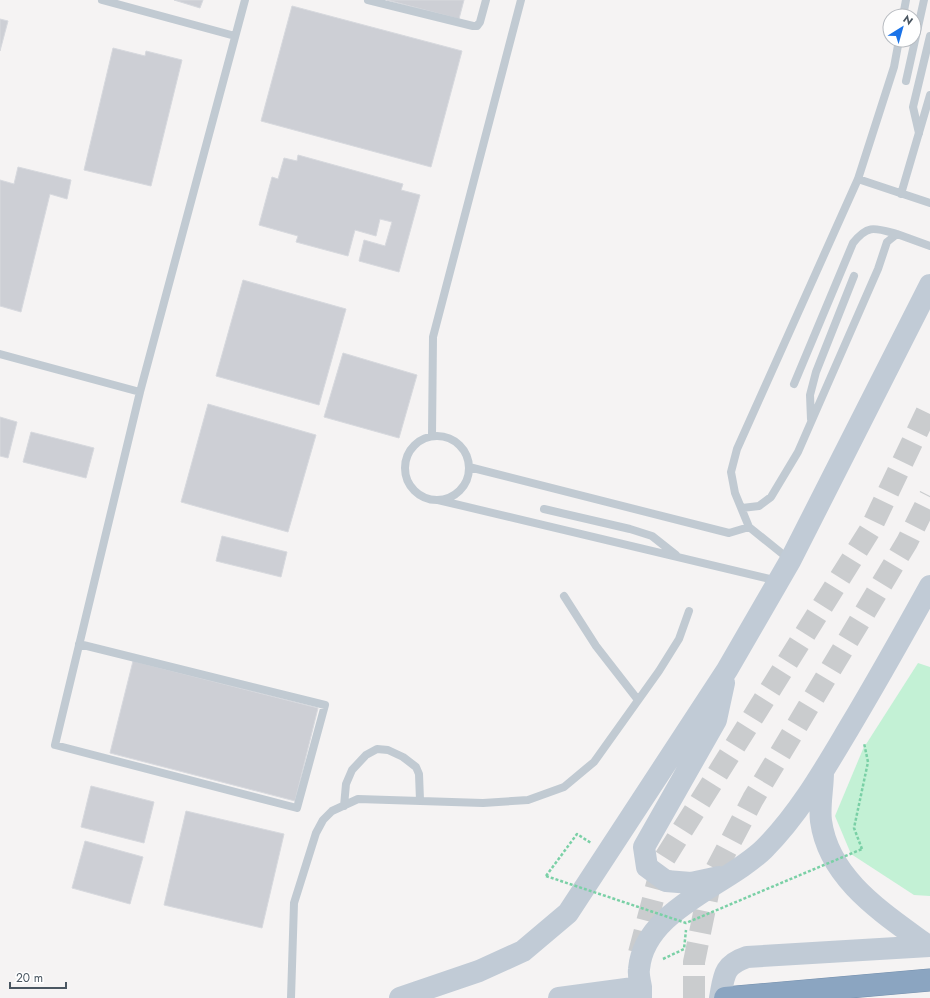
<svg xmlns="http://www.w3.org/2000/svg" width="930" height="998" font-family="Jost,sans-serif">
<style>
.green{fill:#c3f1d5}
.building{fill:#cdcfd5;stroke:#d7d9de}
.lines{fill:none;stroke-linecap:round;stroke-linejoin:round}
.secondary-tunnel{stroke:#caccce;stroke-width:22;stroke-dasharray:22 11;stroke-linecap:butt}
.highway-casing{stroke:#7690ad;stroke-width:23}
.path{stroke:#7ad0a6;stroke-width:2.5;stroke-dasharray:3 2;stroke-linecap:butt}
.lane{stroke:#c1cad2;stroke-width:8}
.secondary{stroke:#c1cbd6;stroke-width:22}
.highway{stroke:#8ba5c1;stroke-width:22}
.path-bridge{stroke:#7ad0a6;stroke-width:2.5;stroke-dasharray:3 2;stroke-linecap:butt}
</style>
<rect width="100%" height="100%" fill="#f5f3f3"/>
<path class="green" d="M 918,663 L 930,667 L 930,896 L 914,895 L 851,854 L 835,816 L 863,749 Z"/>
<path class="building" d="M 174,0 L 203,0 L 200,8 Z
M 387,0 L 464,0 L 459,19 Z
M 292,6 L 462,51 L 431,167 L 261,121 Z
M 0,19 L 8,21 L 0,51 Z
M 113,48 L 145,56 L 146,51 L 182,60 L 151,186 L 84,170 Z
M 298,155 L 403,184 L 401,190 L 420,195 L 399,272 L 359,261 L 364,240 L 385,246 L 392,222 L 380,219 L 376,236 L 355,230 L 348,256 L 296,242 L 298,236 L 259,225 L 272,177 L 278,179 L 284,158 L 297,161 Z
M 18,167 L 71,180 L 67,199 L 50,194 L 21,312 L 0,306 L 0,180 L 14,184 Z
M 243,280 L 346,309 L 319,405 L 216,376 Z
M 343,353 L 417,375 L 399,438 L 324,417 Z
M 208,404 L 316,435 L 288,532 L 181,502 Z
M 0,417 L 17,422 L 8,458 L 0,456 Z
M 31,432 L 94,448 L 86,478 L 23,462 Z
M 222,536 L 287,552 L 281,577 L 216,561 Z
M 133,661 L 318,708 L 295,801 L 110,753 Z
M 91,786 L 154,802 L 144,843 L 81,827 Z
M 186,811 L 284,834 L 262,928 L 164,905 Z
M 85,841 L 143,857 L 130,904 L 72,888 Z"/>
<g class="lines">
<path class="secondary-tunnel" d="M 639,953 L 663,861 L 870,530 L 930,405
M 694,998 L 694,962 L 711,879 L 753,799 L 907,542 L 930,496"/>
<g class="highway-casing">
<path id="highway" d="M 725,998 L 930,980"/>
</g>
<path class="path" d="M 862,849 L 854,828 L 868,762 L 864,743
M 546,876 L 577,834 L 591,843
M 663,959 L 684,949 L 686,930"/>
<path class="lane" d="M 102,0 L 235,36
M 368,0 L 473,26 L 477,26 L 480,22 L 486,0
M 903,16 L 906,0
M 906,81 L 924,0
M 919,133 L 913,107 L 930,36
M 858,179 L 930,203
M 901,194 L 930,95
M 0,354 L 140,392
M 794,384 L 853,243 C 868,224 875,228 897,234
M 811,419 L 810,395 L 816,372 L 854,276
M 432,435 L 433,337 L 521,0
M405 468a32 32 0 1 1 64 0a32 32 0 1 1-64 0Z
M 469,467 L 729,533 L 749,527
M 438,500 L 778,581
M 742,508 L 759,506 L 771,497 L 798,452 L 878,269 L 887,242 L 897,234 L 930,246
M 544,509 L 630,529 L 652,536 L 676,555
M 790,560 L 749,527 L 735,493 L 731,472 L 737,449 L 858,179 L 894,67 L 899,40
M 564,596 L 596,646 L 638,700
M 79,644 L 325,705 L 297,808 L 55,745 L 140,392 L 245,0
M 344,806 L 346,784 L 352,770 L 366,755 L 377,749 L 388,750 L 403,757 L 416,767 L 419,774 L 420,800
M 291,998 L 294,903 L 316,833 L 323,820 L 332,811 L 358,799 L 483,803 L 528,800 L 564,787 L 594,762 L 659,671 L 679,639 L 689,611"/>
<path class="secondary" d="M 823,772 C 823,788 819,806 821,821 C 829,880 885,914 928,946
M 719,877 L 691,883 L 666,881 L 647,867 L 644,847 L 716,720 L 724,683
M 641,987 C 640,981 638,975 639,969 C 644,910 726,886 764,849 C 799,814 824,770 849,728 C 877,681 904,633 930,586
M 400,998 L 479,971 L 523,951 L 568,913 L 727,670 L 790,561 L 930,285
M 559,998 L 641,987 L 641,998
M 720,998 C 724,976 723,965 747,957 L 930,946"/>
<use href="#highway" class="highway"/>
<path class="path-bridge" d="M 546,876 L 686,923 L 862,849"/>
</g>
<g transform="translate(902 28) rotate(37)"><circle r="19" fill="#ffffff" stroke="#b7bbc0"/>
<path d="M0-3L7 15L0 10L-7 15Z" fill="#1a73e8"/>
<text y="-6" font-size="11" font-weight="bold" text-anchor="middle" fill="#4a5661">N</text>
</g>
<path d="M10 982v6h56v-6" fill="none" stroke="#4a5661" stroke-width="2"/>
<text x="16" y="982" font-size="12" fill="#4a5661" stroke="#ffffff" stroke-width="3" paint-order="stroke">20 m</text>
</svg>
